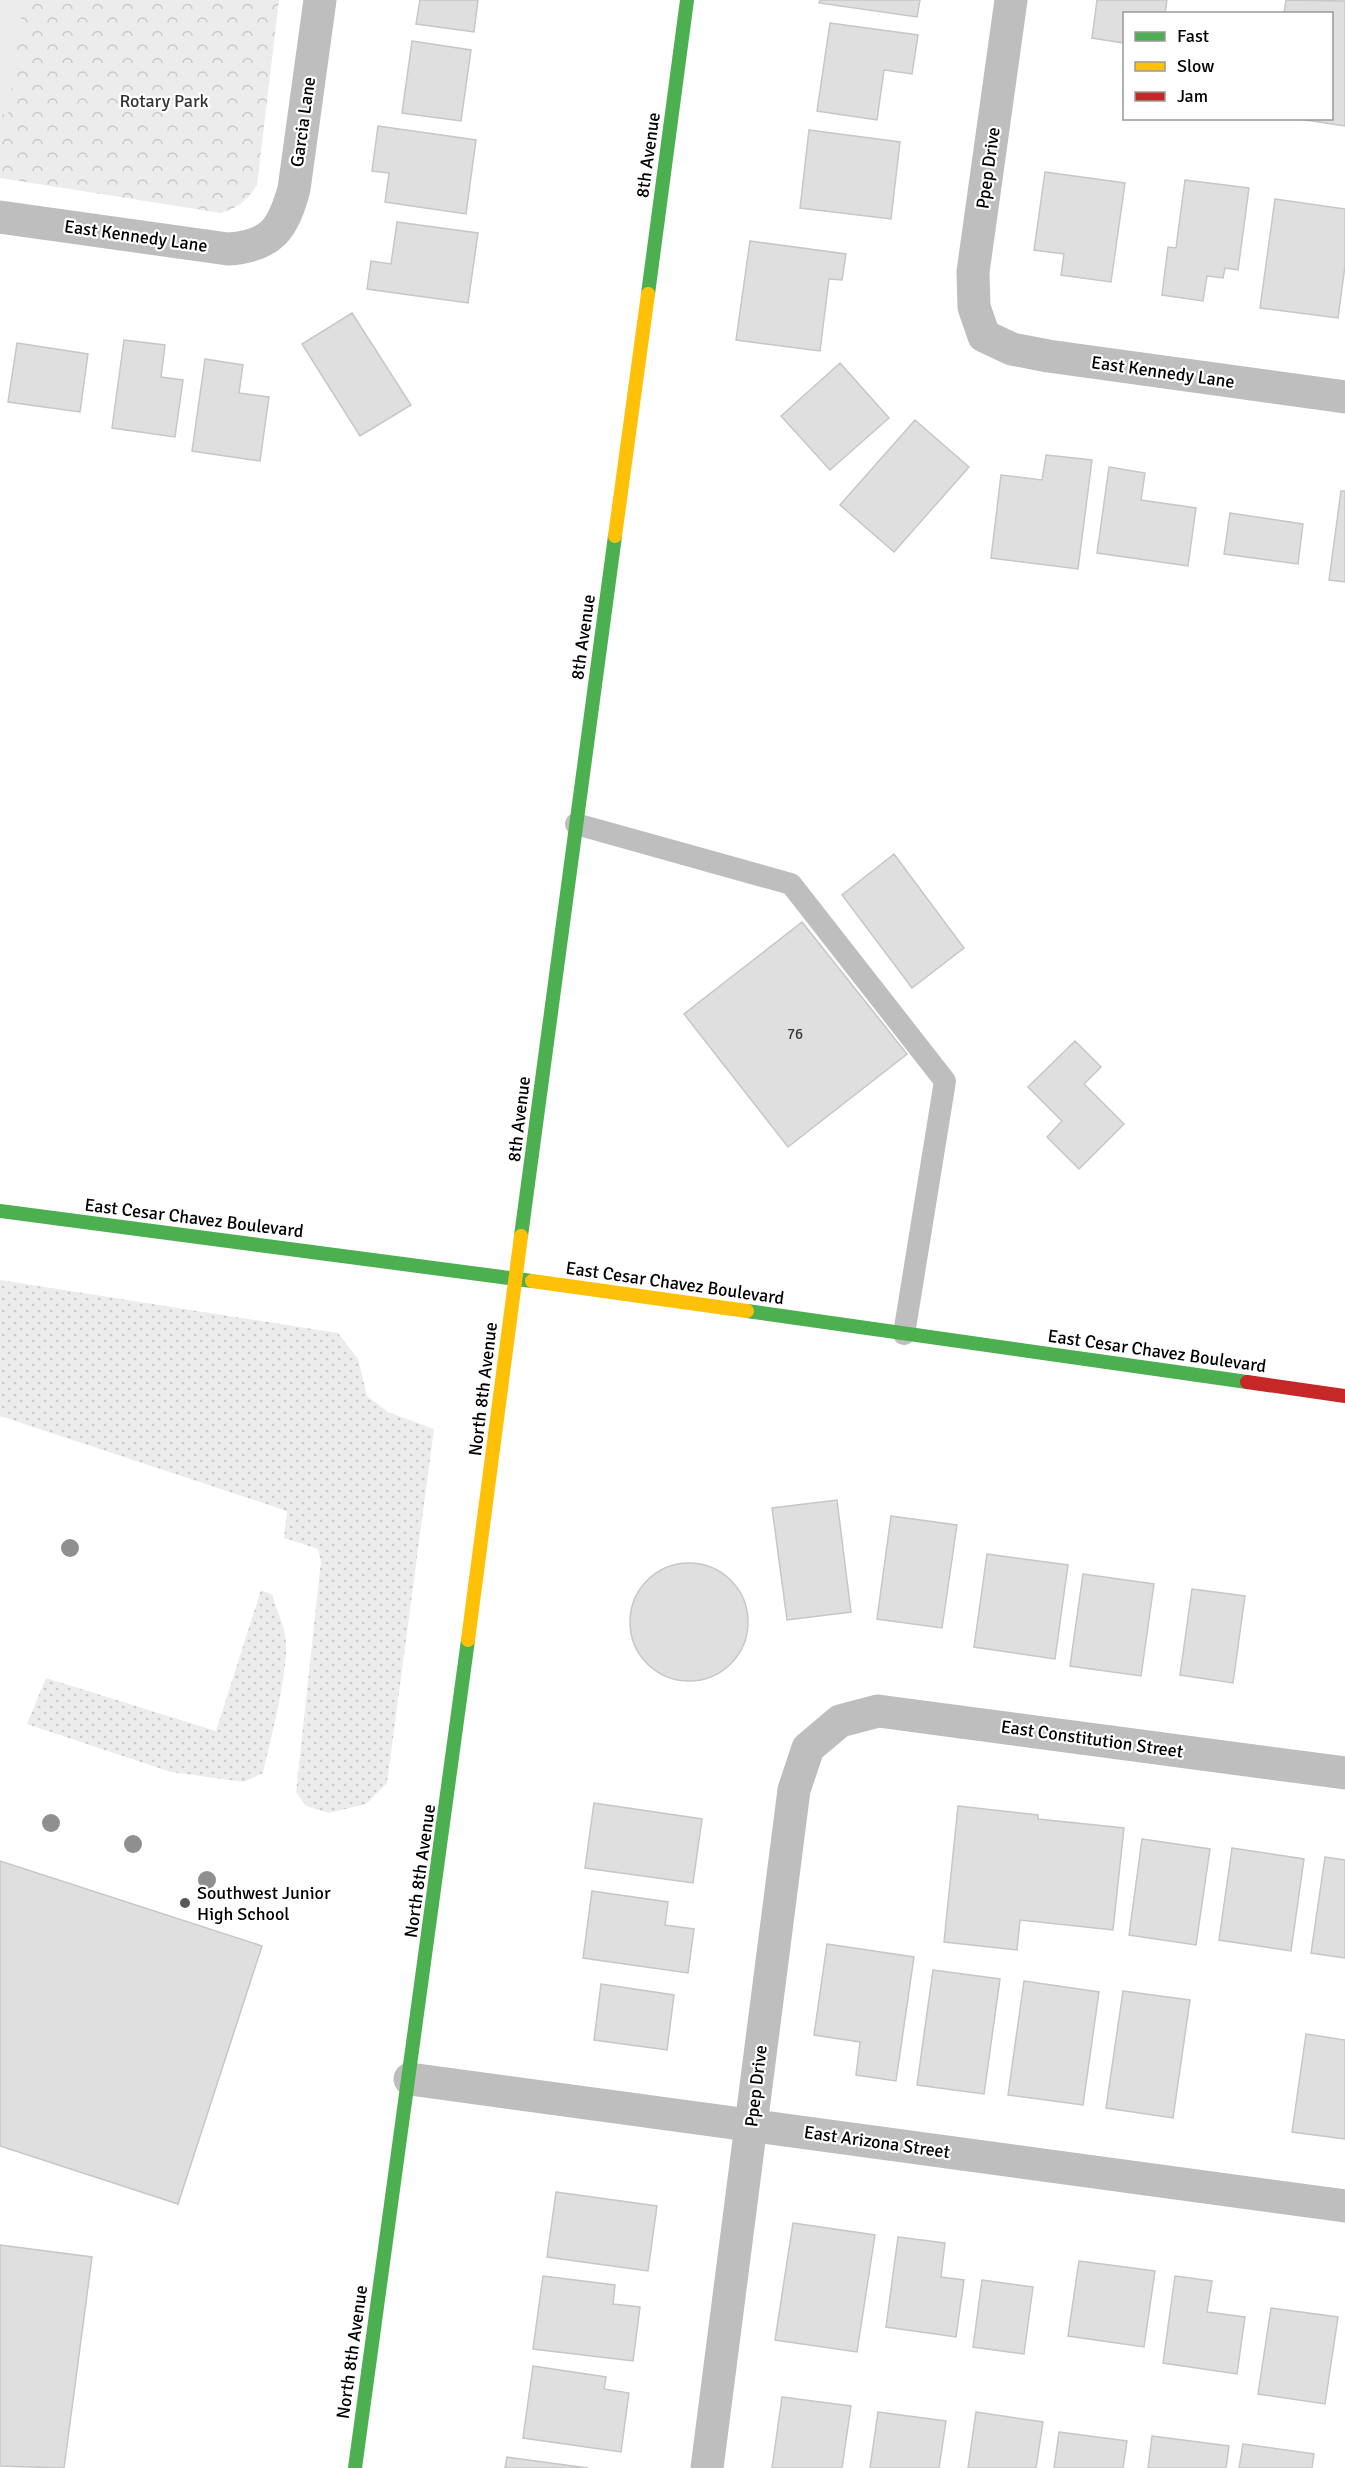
<svg xmlns="http://www.w3.org/2000/svg" width="1345" height="2468" font-family="Signika,sans-serif">
<style>
.grass{fill:url(#grass-dots)}
.forest{fill:url(#forest-crowns)}
.pitch{fill:#ececec}
.building{fill:#dfdfdf;stroke:#c7c7c7;stroke-width:1.5}
.lines{fill:none;stroke-linecap:round;stroke-linejoin:round}
.lane{stroke:#bebebe;stroke-width:22}
.street{stroke:#bebebe;stroke-width:33}
.fast{stroke:#4caf50;stroke-width:14}
.slow{stroke:#ffc107;stroke-width:14}
.jam{stroke:#c62828;stroke-width:14}
.tree{fill:#8f8f8f}
.poi-dot{fill:#595959;stroke:#fff;stroke-width:2}
.labels{text-anchor:middle;stroke-width:4.5;stroke-linejoin:round;paint-order:stroke}
.number-label{font-size:15px;fill:#383838}
.park-label{font-size:18px;fill:#333;stroke:#fff}
.street-label{font-size:18px;fill:#000;stroke:#fff}
.poi-label{font-size:18px;fill:#000;stroke:#fff;text-anchor:start}
</style>
<defs>
<pattern id="grass-dots" width="8" height="8" patternUnits="userSpaceOnUse" patternTransform="scale(1.5)"><rect width="8" height="8" fill="#ececec"/><path d="M2 2h.1M6 6h.1" fill="none" stroke="#c9c9c9" stroke-width="1.8" stroke-linecap="round"/></pattern>
<pattern id="forest-crowns" width="20" height="18" patternUnits="userSpaceOnUse" patternTransform="scale(1.5)"><rect width="20" height="18" fill="#ececec"/><path d="M2 6a3 3 0 1 1 6 0M12 15a3 3 0 1 1 6 0" fill="none" stroke="#c9c9c9"/></pattern>
</defs>
<rect width="100%" height="100%" fill="#fff"/>
<path class="grass" d="M 0,1280 L 338,1333 L 358,1359 L 367,1396 L 388,1412 L 434,1429 L 387,1783 L 366,1804 L 329,1813 L 306,1806 L 296,1792 L 321,1561 L 318,1549 L 284,1538 L 287,1511 L 0,1416 Z
M 261,1590 L 273,1595 C 275,1609 283,1621 285,1635 C 291,1663 270,1742 263,1773 L 244,1782 L 171,1772 L 27,1724 L 46,1678 L 216,1731 Z"/>
<path class="forest" d="M 0,0 L 279,0 L 257,185 C 247,201 239,207 221,213 L 0,178 Z"/>
<path class="pitch" d="M 0,0 L 24,0 L 8,115 L 0,114 Z"/>
<path class="building" d="M 420,0 L 478,0 L 474,32 L 416,24 Z
M 820,0 L 920,0 L 917,17 L 819,3 Z
M 1097,0 L 1167,0 L 1165,14 L 1124,14 L 1124,43 L 1092,38 Z
M 1286,0 L 1345,1 L 1345,126 L 1292,118 L 1332,118 L 1332,14 L 1284,14 Z
M 830,23 L 918,35 L 912,74 L 884,70 L 877,120 L 817,111 Z
M 412,41 L 471,50 L 461,121 L 402,113 Z
M 378,126 L 476,140 L 466,214 L 385,202 L 389,173 L 372,171 Z
M 809,130 L 900,142 L 891,219 L 800,208 Z
M 1045,172 L 1125,183 L 1111,282 L 1061,275 L 1064,254 L 1034,250 Z
M 1185,180 L 1249,188 L 1238,270 L 1225,268 L 1223,278 L 1207,276 L 1203,301 L 1162,295 L 1168,247 L 1176,248 Z
M 1275,199 L 1345,209 L 1345,266 L 1338,318 L 1260,308 Z
M 397,222 L 478,233 L 468,303 L 367,289 L 371,261 L 391,264 Z
M 750,241 L 846,254 L 842,280 L 829,279 L 820,351 L 736,340 Z
M 352,313 L 411,405 L 360,436 L 302,344 Z
M 124,340 L 165,345 L 161,377 L 183,380 L 175,437 L 112,428 Z
M 17,343 L 88,354 L 80,412 L 8,402 Z
M 205,359 L 243,365 L 239,393 L 269,397 L 260,461 L 192,451 Z
M 840,363 L 889,418 L 830,470 L 781,416 Z
M 915,420 L 969,467 L 894,552 L 840,505 Z
M 1046,455 L 1092,460 L 1078,569 L 991,558 L 1001,475 L 1042,480 Z
M 1109,467 L 1145,473 L 1141,500 L 1196,508 L 1188,566 L 1097,553 Z
M 1341,491 L 1345,491 L 1345,582 L 1329,580 Z
M 1230,513 L 1303,524 L 1298,564 L 1224,554 Z
M 894,854 L 964,948 L 912,988 L 842,895 Z
M 802,922 L 907,1054 L 788,1147 L 684,1014 Z
M 1075,1041 L 1101,1067 L 1084,1084 L 1124,1124 L 1079,1169 L 1047,1137 L 1062,1121 L 1028,1087 Z
M 837,1500 L 851,1612 L 787,1620 L 772,1508 Z
M 891,1516 L 957,1525 L 942,1628 L 877,1619 Z
M 987,1554 L 1068,1565 L 1055,1659 L 974,1647 Z
M630 1622a59 59 0 1 1 118 0a59 59 0 1 1-118 0Z
M 1083,1574 L 1154,1584 L 1141,1676 L 1070,1666 Z
M 1192,1589 L 1245,1596 L 1233,1683 L 1180,1675 Z
M 594,1803 L 702,1819 L 693,1883 L 585,1868 Z
M 958,1806 L 1038,1815 L 1038,1819 L 1124,1828 L 1113,1930 L 1020,1920 L 1017,1950 L 944,1942 Z
M 1142,1839 L 1210,1849 L 1196,1945 L 1129,1935 Z
M 1232,1848 L 1304,1859 L 1291,1951 L 1219,1940 Z
M 1325,1857 L 1345,1860 L 1345,1958 L 1311,1953 Z
M 0,1861 L 262,1946 L 178,2204 L 0,2146 Z
M 592,1891 L 668,1902 L 665,1925 L 694,1929 L 688,1973 L 583,1958 Z
M 827,1944 L 914,1957 L 896,2081 L 856,2075 L 860,2042 L 814,2035 Z
M 933,1970 L 1000,1979 L 984,2094 L 917,2085 Z
M 1024,1981 L 1099,1992 L 1083,2105 L 1008,2095 Z
M 601,1984 L 674,1995 L 667,2050 L 594,2040 Z
M 1123,1991 L 1190,2000 L 1173,2118 L 1106,2108 Z
M 1306,2034 L 1345,2040 L 1345,2139 L 1292,2132 Z
M 556,2192 L 657,2206 L 648,2271 L 547,2257 Z
M 793,2223 L 875,2235 L 857,2352 L 775,2340 Z
M 898,2237 L 945,2243 L 941,2277 L 964,2280 L 956,2337 L 886,2327 Z
M 0,2245 L 92,2257 L 64,2468 L 0,2466 Z
M 1079,2261 L 1155,2271 L 1144,2347 L 1068,2336 Z
M 543,2276 L 615,2285 L 613,2304 L 640,2307 L 633,2361 L 533,2349 Z
M 1175,2276 L 1212,2281 L 1207,2312 L 1245,2317 L 1237,2374 L 1163,2363 Z
M 982,2280 L 1033,2287 L 1024,2354 L 973,2347 Z
M 1271,2308 L 1338,2317 L 1325,2404 L 1258,2394 Z
M 533,2366 L 606,2377 L 604,2389 L 629,2393 L 621,2452 L 523,2438 Z
M 782,2397 L 851,2406 L 842,2468 L 772,2468 Z
M 878,2412 L 946,2421 L 939,2468 L 870,2468 Z
M 976,2412 L 1043,2422 L 1036,2468 L 968,2468 Z
M 1059,2432 L 1127,2441 L 1123,2468 L 1054,2468 Z
M 1152,2436 L 1229,2446 L 1226,2468 L 1148,2468 Z
M 1243,2444 L 1314,2454 L 1312,2468 L 1239,2468 Z
M 507,2457 L 588,2468 L 505,2468 Z"/>
<g class="lines">
<path class="lane" d="M 576,824 L 791,884 L 945,1081 L 904,1334"/>
<path class="street" d="M 1011,0 L 973,272 L 974,307 L 984,336 L 1012,349 L 1048,356 L 1345,397
M 0,217 L 228,249 C 272,246 283,229 294,189 L 320,0
M 410,2079 L 1345,2206
M 707,2468 L 794,1790 L 808,1748 L 840,1721 L 878,1711 L 1345,1773"/>
<path class="fast" d="M 648,294 L 687,0
M 0,1211 L 532,1281
M 521,1236 L 615,536
M 747,1311 L 1247,1382
M 355,2468 L 468,1640"/>
<path class="slow" d="M 615,536 L 648,294
M 532,1281 L 747,1311
M 468,1640 L 521,1236"/>
<path class="jam" d="M 1247,1382 L 1345,1396"/>
</g>
<g class="tree">
<circle cx="70" cy="1548" r="9"/>
<circle cx="51" cy="1823" r="9"/>
<circle cx="133" cy="1844" r="9"/>
<circle cx="207" cy="1880" r="9"/>
</g>
<circle class="poi-dot" cx="185" cy="1903" r="6"/>
<g class="labels">
<g class="number-label">
<text x="795" y="1039">76</text>
</g>
<g class="park-label">
<text x="164" y="107">Rotary Park</text>
</g>
<g class="street-label">
<text transform="translate(303 122) rotate(-82)" y="6">Garcia Lane</text>
<text transform="translate(648 155) rotate(-82)" y="6">8th Avenue</text>
<text transform="translate(988 168) rotate(-82)" y="6">Ppep Drive</text>
<text transform="translate(136 236) rotate(8)" y="6">East Kennedy Lane</text>
<text transform="translate(1163 372) rotate(8)" y="6">East Kennedy Lane</text>
<text transform="translate(583 637) rotate(-82)" y="6">8th Avenue</text>
<text transform="translate(519 1119) rotate(-83)" y="6">8th Avenue</text>
<text transform="translate(194 1218) rotate(7)" y="6">East Cesar Chavez Boulevard</text>
<text transform="translate(675 1283) rotate(8)" y="6">East Cesar Chavez Boulevard</text>
<text transform="translate(1157 1351) rotate(8)" y="6">East Cesar Chavez Boulevard</text>
<text transform="translate(483 1389) rotate(-83)" y="6">North 8th Avenue</text>
<text transform="translate(1092 1739) rotate(8)" y="6">East Constitution Street</text>
<text transform="translate(420 1871) rotate(-82)" y="6">North 8th Avenue</text>
<text transform="translate(756 2086) rotate(-83)" y="6">Ppep Drive</text>
<text transform="translate(877 2142) rotate(8)" y="6">East Arizona Street</text>
<text transform="translate(352 2352) rotate(-82)" y="6">North 8th Avenue</text>
</g>
<g class="poi-label">
<text x="197" y="1899">Southwest Junior<tspan x="197" dy="21">High School</tspan></text>
</g>
</g>
<rect x="1123" y="12" width="210" height="108" fill="#ffffff" stroke="#999999" stroke-width="1.5"/>
<rect x="1135" y="32" width="30" height="9" fill="#4caf50" stroke="#999999" stroke-width="1.5"/>
<text x="1177" y="42" font-size="18" fill="#000000">Fast</text>
<rect x="1135" y="62" width="30" height="9" fill="#ffc107" stroke="#999999" stroke-width="1.5"/>
<text x="1177" y="72" font-size="18" fill="#000000">Slow</text>
<rect x="1135" y="92" width="30" height="9" fill="#c62828" stroke="#999999" stroke-width="1.5"/>
<text x="1177" y="102" font-size="18" fill="#000000">Jam</text>
</svg>
